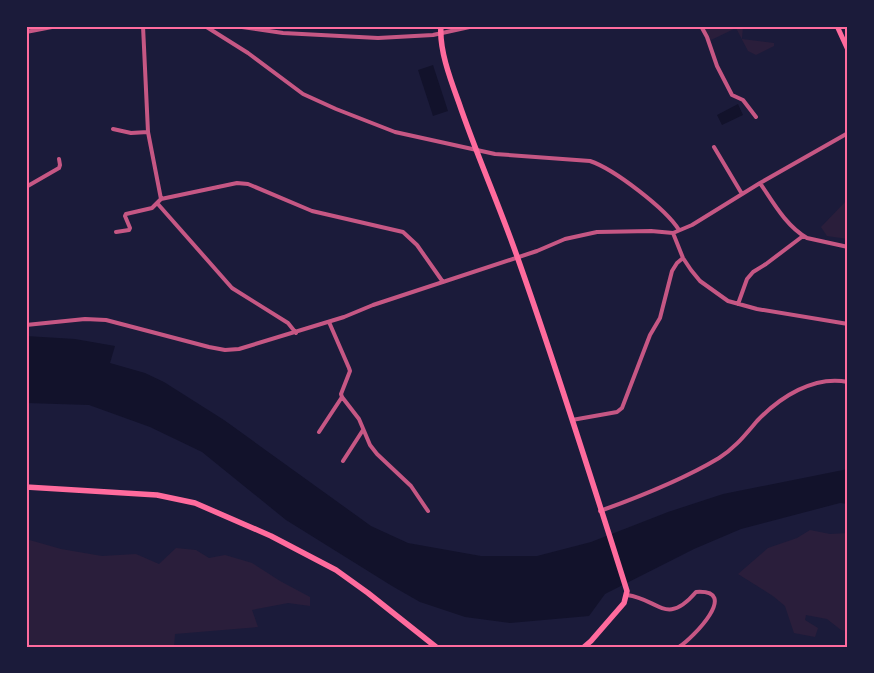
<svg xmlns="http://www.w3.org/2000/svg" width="874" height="673" font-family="Lato,sans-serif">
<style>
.green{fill:#2a1e3b}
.water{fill:#12122b}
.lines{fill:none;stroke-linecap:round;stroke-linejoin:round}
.minor{stroke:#c65784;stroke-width:4}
.secondary{stroke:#ff6b9d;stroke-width:5}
.primary{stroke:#ff6b9d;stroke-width:5.5}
.neatline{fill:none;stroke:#ff6b9d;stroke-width:2}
</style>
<rect width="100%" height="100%" fill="#1b1b3a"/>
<path class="green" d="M 703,26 L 743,26 L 742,39 L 774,43 L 774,46 L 756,55 L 748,51 L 736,28 L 709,41 Z
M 848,199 L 848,239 L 827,236 L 821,227 Z
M 810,530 L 830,534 L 848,533 L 848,631 L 841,630 L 827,619 L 806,615 L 805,620 L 818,628 L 815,637 L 794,633 L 785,606 L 773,596 L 738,574 L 768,548 L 797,538 Z
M 26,539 L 61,549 L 102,556 L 136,554 L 159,564 L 176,548 L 196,550 L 209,558 L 225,555 L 252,563 L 280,581 L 310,597 L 310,606 L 288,603 L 252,610 L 258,627 L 175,634 L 174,647 L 26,647 Z"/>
<path class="water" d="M 433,65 L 448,111 L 433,116 L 418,70 Z
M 738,104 L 743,115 L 722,125 L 717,115 Z
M 26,336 L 75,339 L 115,346 L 110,363 L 145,373 L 164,382 L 224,420 L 371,526 L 408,543 L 481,556 L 537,556 L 591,542 L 668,512 L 723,494 L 848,469 L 848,504 L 840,503 L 741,529 L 694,549 L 605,594 L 589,616 L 510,623 L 465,617 L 420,602 L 392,586 L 286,520 L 202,452 L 150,427 L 89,405 L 26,403 Z"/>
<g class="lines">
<path class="minor" d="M 143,26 L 148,132 L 161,199
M 205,26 L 248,53 L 303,94 L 336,109 L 395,132 L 495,154 L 590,161 C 614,169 666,209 679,230
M 235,26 L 283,33 L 378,38 L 433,35 L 474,26
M 701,26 L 707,37 L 717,66 L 732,95 L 743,100 L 756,117
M 26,32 L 57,26
M 113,129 L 131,133 L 148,132
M 714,147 L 742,194
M 760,183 C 773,202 786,226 807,238 L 848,247
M 26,187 L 59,168 L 60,165 L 59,159
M 157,203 L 232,288 L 288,323 L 296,333
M 116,232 L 129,230 L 130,228 L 125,216 L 126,214 L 152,208 L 161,199 L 237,183 L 248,184 L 312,211 L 403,232 L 417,245 L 443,282
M 673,233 L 683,258 L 691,270 L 700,281 L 728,301 L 757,309 L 848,324
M 738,304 L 747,279 L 753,272 L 766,264 L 803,236
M 329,322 L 349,368 L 350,371 L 341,394 L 342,397 L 359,419 L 370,445 L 377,454 L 411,486 L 428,511
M 26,325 L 85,319 L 106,320 L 209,347 L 225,350 L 239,349 L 344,317 L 373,305 L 537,251 L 565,239 L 597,232 L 651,231 L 673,233 L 692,225 L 760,183 L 848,133
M 572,420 L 617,412 L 622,408 L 650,335 L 660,318 L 672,271 L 677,263 L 683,258
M 319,432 L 342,397
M 343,461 L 363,430
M 600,511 C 639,497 684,479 719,458 C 735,448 745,435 757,421 C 780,397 814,375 848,382
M 627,595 C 659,599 666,627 696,592 C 741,589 693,638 679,647"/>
<path class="secondary" d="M 837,26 L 848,50"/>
<path class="primary" d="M 441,26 C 439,50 451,81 459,103 C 477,156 500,207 518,259 C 557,369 592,480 627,591 L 624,603 L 591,641 L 584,647
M 26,487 L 157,495 L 195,503 L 271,536 L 336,570 L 368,593 L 436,647"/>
</g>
<rect width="874" height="673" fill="none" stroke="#1b1b3a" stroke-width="55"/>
<rect x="28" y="28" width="818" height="618" class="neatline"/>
</svg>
